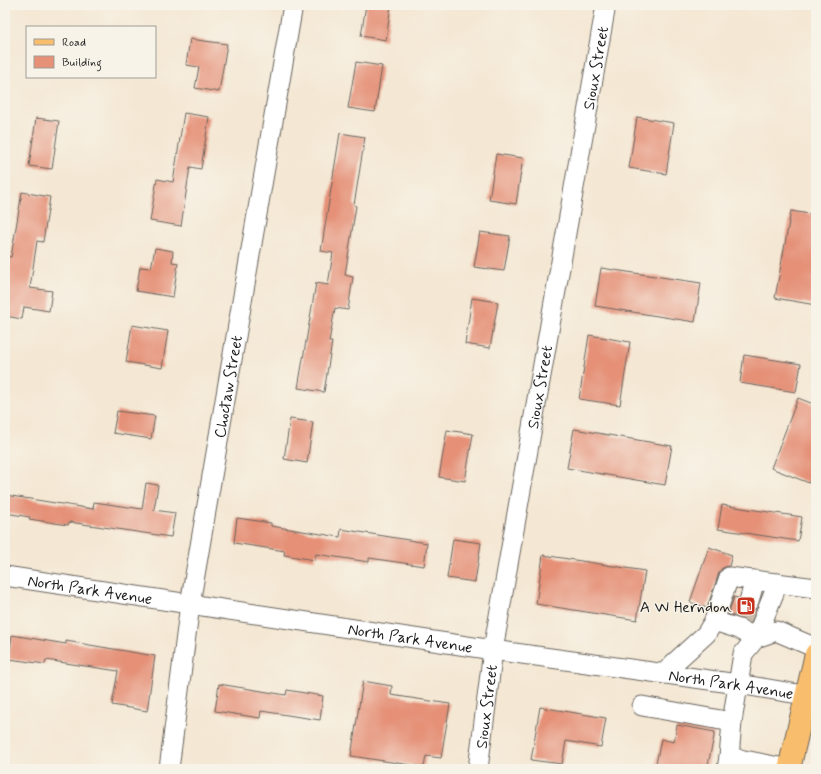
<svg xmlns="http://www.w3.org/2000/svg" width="821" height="774" font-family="Mynerve,sans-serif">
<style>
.building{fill:#e59077}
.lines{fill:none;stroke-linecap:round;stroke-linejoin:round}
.minor-tunnel{stroke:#c9beae;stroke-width:19;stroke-dasharray:19 10;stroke-linecap:butt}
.minor-casing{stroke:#68635c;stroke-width:21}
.major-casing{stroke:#68635c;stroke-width:24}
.minor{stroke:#fff;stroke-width:19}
.major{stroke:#f9be6d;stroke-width:22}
.labels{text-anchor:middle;stroke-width:3;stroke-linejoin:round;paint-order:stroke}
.street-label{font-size:16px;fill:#1c1c1c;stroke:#f7f3e8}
.poi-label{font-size:16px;fill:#1c1c1c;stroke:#f7f3e8;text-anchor:end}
</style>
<rect width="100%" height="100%" fill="#f7f3e8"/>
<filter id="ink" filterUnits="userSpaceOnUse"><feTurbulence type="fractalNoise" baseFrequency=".025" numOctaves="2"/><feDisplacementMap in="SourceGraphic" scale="8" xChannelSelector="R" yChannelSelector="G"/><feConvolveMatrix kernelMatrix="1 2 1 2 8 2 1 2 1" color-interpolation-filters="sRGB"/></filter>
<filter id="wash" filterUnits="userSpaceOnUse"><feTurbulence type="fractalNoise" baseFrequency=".012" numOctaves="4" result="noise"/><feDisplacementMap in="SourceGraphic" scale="16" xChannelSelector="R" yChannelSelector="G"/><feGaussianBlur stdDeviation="0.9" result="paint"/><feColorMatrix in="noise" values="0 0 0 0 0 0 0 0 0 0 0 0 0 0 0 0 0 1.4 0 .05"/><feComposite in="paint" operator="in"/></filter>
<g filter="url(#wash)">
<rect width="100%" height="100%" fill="#f4e7d3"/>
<g id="blocks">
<path class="building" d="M 366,5 L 391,5 L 386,40 L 361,36 Z
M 190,39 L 227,44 L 219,92 L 195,88 L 199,67 L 186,65 Z
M 356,62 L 382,66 L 375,112 L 348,108 Z
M 184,113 L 209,117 L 201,169 L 190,167 L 181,226 L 150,221 L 157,179 L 173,182 Z
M 637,117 L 674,123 L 666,174 L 629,168 Z
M 36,118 L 59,121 L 52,169 L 29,166 Z
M 340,133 L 365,137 L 354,205 L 356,206 L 345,275 L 353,277 L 348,310 L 335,308 L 329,342 L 332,342 L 324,392 L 298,388 L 316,283 L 328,285 L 333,253 L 321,251 Z
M 496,154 L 523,158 L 516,204 L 489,200 Z
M 22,192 L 50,197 L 43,242 L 37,241 L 30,288 L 52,291 L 49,311 L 24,307 L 22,319 L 5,316 L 5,256 L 11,257 Z
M 791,211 L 816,215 L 816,305 L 775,298 Z
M 480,232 L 510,236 L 504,271 L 474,267 Z
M 155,248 L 173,251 L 172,262 L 178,263 L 173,297 L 136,291 L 140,267 L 151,268 Z
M 601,268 L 701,283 L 695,322 L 595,306 Z
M 472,298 L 498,302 L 490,348 L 465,344 Z
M 132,325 L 168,331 L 162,368 L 126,362 Z
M 589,335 L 630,342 L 620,405 L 579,399 Z
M 744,355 L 801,364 L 796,392 L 740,383 Z
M 798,398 L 816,405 L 816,464 L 809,483 L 771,468 Z
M 117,411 L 155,416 L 151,439 L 113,433 Z
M 290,419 L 313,422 L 307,463 L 284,459 Z
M 574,429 L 672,446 L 665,485 L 567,468 Z
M 447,430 L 473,434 L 465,481 L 439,477 Z
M 146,483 L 158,485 L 154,510 L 175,513 L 171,537 L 69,522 L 68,525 L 29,519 L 30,517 L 5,513 L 5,495 L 93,509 L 94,502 L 142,509 Z
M 722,505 L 802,517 L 798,541 L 718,529 Z
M 237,518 L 271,523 L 271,526 L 340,537 L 341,529 L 427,543 L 424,566 L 369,558 L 369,562 L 316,554 L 315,560 L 284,555 L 285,551 L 234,543 Z
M 453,539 L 481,543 L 475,582 L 447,578 Z
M 709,547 L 732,555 L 729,566 L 725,567 L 721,569 L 719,573 L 707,608 L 690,602 Z
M 543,555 L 645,571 L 637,620 L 536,604 Z
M 734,597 L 738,598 L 738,604 L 741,609 L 746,612 L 751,612 L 756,610 L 750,623 L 742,619 L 728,614 Z
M 12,635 L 66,644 L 66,641 L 155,656 L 147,711 L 112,705 L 118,671 L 46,660 L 45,664 L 9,659 Z
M 363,681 L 392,686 L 391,695 L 450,704 L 441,758 L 426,756 L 424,767 L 351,756 Z
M 219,684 L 286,695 L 287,690 L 323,696 L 320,720 L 261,711 L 260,718 L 215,711 Z
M 540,707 L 606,718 L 601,747 L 566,741 L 562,764 L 531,760 Z
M 677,725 L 715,732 L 707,769 L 655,769 L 661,739 L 674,742 Z"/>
</g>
</g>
<g filter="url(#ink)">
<use href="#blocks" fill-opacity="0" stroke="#68635c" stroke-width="1"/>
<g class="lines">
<path class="minor-tunnel" d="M 741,623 L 749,601"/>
<g class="minor-casing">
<g id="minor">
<path id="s1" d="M 5,576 L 493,650 L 738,684 L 816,697"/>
<path d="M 749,601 L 755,580"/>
<path d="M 714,621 L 739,629 L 756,638 L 778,583"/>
<path d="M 664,674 L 674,663 L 706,634 L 714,621 L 729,577 L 816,588"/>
<path d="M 642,706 L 732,722"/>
<path d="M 729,757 L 789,769"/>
<path id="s2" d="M 169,769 L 190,604 L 293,5"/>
<path id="s3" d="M 478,769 L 493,650 L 606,5"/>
<path d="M 727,769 L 729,757 L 732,722 L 743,654 L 756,638 L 776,631 L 816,648"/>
</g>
</g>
<g class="major-casing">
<path id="major" d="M 789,769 L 816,654"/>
</g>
<use href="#minor" class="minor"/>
<use href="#major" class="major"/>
</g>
</g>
<defs>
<g id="fuel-square" transform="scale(1)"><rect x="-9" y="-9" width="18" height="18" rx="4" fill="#c8321e" stroke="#f7f3e8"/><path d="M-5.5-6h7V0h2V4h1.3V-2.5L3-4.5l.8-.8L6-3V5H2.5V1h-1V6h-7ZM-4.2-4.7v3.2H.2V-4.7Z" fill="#fff"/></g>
</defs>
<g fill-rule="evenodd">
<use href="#fuel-square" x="746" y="606"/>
</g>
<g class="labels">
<g class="street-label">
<text dy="6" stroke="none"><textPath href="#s3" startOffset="711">Sioux Street</textPath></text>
<text dy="6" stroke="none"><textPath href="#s2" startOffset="387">Choctaw Street</textPath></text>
<text dy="6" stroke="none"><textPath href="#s3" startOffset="387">Sioux Street</textPath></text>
<text dy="6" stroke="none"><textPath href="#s1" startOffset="86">North Park Avenue</textPath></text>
<text dy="6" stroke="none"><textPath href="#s1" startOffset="410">North Park Avenue</textPath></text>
<text dy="6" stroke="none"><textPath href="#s1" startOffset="734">North Park Avenue</textPath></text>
<text dy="6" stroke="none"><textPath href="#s3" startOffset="63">Sioux Street</textPath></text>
</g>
<g class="poi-label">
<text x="732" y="612">A W Herndon</text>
</g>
</g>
<rect width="821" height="774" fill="none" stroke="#f7f3e8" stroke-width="20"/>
<rect x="26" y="26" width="130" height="52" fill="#f7f3e8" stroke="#9f9d96"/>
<rect x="34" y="39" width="20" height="6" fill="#f9be6d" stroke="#9f9d96"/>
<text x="62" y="46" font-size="12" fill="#1c1c1c">Road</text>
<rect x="34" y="56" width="20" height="12" fill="#e59077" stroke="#9f9d96"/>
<text x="62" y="66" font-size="12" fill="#1c1c1c">Building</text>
</svg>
